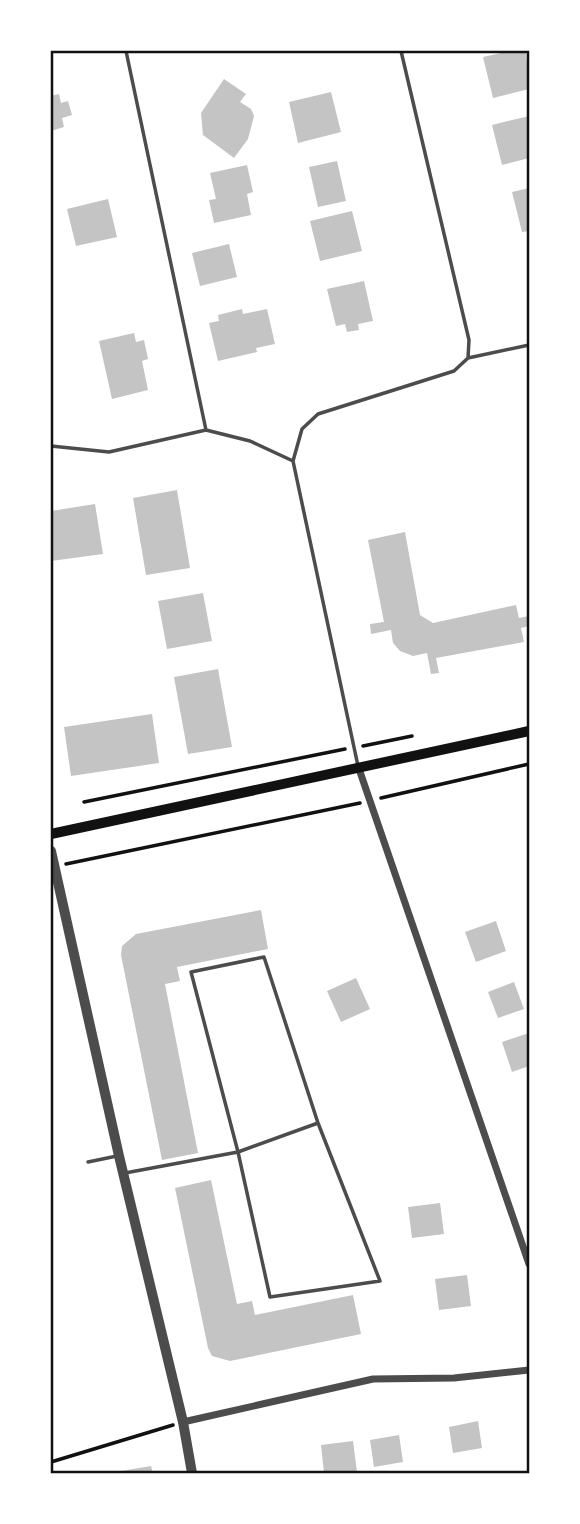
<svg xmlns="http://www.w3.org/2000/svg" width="580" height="1524" font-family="'Source Sans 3',sans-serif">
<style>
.building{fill:#c4c4c4}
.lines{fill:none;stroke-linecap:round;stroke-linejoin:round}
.path{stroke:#111;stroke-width:3.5}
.service{stroke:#4c4c4c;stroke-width:3.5}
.minor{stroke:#4c4c4c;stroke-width:7}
.tertiary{stroke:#4c4c4c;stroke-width:10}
.secondary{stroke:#111;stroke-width:10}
.neatline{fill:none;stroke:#111;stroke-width:2.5}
</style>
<rect width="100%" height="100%" fill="#fff"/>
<path class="building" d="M 510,51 L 526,51 L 529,89 L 493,98 L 483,57 Z
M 224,79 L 246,94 L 240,102 L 251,109 L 254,116 L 248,139 L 234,158 L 203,135 L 201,113 Z
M 331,92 L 341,132 L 298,143 L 289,102 Z
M 59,94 L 61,103 L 68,101 L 72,115 L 62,118 L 64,127 L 51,131 L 51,96 Z
M 529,116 L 529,158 L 502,165 L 492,125 Z
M 337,161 L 346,201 L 318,207 L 309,167 Z
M 247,165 L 253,192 L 247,194 L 251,215 L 214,223 L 209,200 L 216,199 L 210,173 Z
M 529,188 L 529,231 L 522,232 L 512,192 Z
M 108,199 L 117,237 L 76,246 L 67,209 Z
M 352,211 L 362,251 L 320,261 L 310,221 Z
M 229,244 L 237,277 L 200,286 L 192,253 Z
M 364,281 L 373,321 L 358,324 L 359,330 L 347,332 L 345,324 L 336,326 L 327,289 Z
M 242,309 L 243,314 L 267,309 L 275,344 L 256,348 L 257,352 L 218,361 L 209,323 L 219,321 L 218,315 Z
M 134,333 L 136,342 L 144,340 L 148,359 L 142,361 L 148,390 L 112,399 L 99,341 Z
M 177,490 L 190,568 L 146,575 L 133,498 Z
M 95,504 L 103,554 L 51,561 L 51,511 Z
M 405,532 L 420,615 L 433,623 L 516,605 L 519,618 L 529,616 L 529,626 L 521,628 L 524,642 L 436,658 L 439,673 L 431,674 L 427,653 L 413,656 L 400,651 L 393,643 L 391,630 L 371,634 L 370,624 L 384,622 L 368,540 Z
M 203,593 L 212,641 L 167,649 L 158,601 Z
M 218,669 L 232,747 L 188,754 L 174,677 Z
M 152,714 L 159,763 L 71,776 L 64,727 Z
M 261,910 L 268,949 L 177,967 L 180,981 L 165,984 L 198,1153 L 162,1160 L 121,955 L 122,946 L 136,934 Z
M 496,921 L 506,951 L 476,962 L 465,932 Z
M 356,978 L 370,1009 L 341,1022 L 327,991 Z
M 514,982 L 524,1009 L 498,1018 L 488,992 Z
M 529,1033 L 529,1066 L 512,1072 L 502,1042 Z
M 211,1180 L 237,1304 L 252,1301 L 255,1315 L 353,1295 L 361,1334 L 230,1361 L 212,1356 L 208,1348 L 175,1188 Z
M 440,1203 L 444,1234 L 412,1238 L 408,1207 Z
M 467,1275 L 471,1306 L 439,1310 L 435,1279 Z
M 478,1421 L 482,1448 L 453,1453 L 449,1427 Z
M 399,1435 L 403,1462 L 374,1467 L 370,1440 Z
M 353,1441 L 357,1472 L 324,1473 L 321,1445 Z
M 151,1466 L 153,1473 L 115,1473 L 115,1472 Z"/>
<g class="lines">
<path class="path" d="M 363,746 L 412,736
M 381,798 L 529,764
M 84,802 L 345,749
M 66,864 L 360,803
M 51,1462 L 173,1425"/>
<path class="service" d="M 126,51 L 206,430
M 468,358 L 529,345
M 51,446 L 109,452 L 206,430 L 250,441 L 293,461 L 358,766
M 293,461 L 302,429 L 318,414 L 454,371 L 468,358 L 469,340 L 401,51
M 88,1162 L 117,1156
M 125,1173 L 238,1152 L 318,1123 L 264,957 L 191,972 L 238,1152 L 270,1297 L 380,1281 L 318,1123"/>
<path class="minor" d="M 358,766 L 529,1264
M 183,1422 L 373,1379 L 454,1378 L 529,1370"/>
<path class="tertiary" d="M 51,851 L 119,1156 L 183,1422 L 192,1473"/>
<path class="secondary" d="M 51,834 L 529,731"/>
</g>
<rect width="580" height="1524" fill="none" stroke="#ffffff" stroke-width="105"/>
<rect x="52" y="52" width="476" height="1420" class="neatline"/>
</svg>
